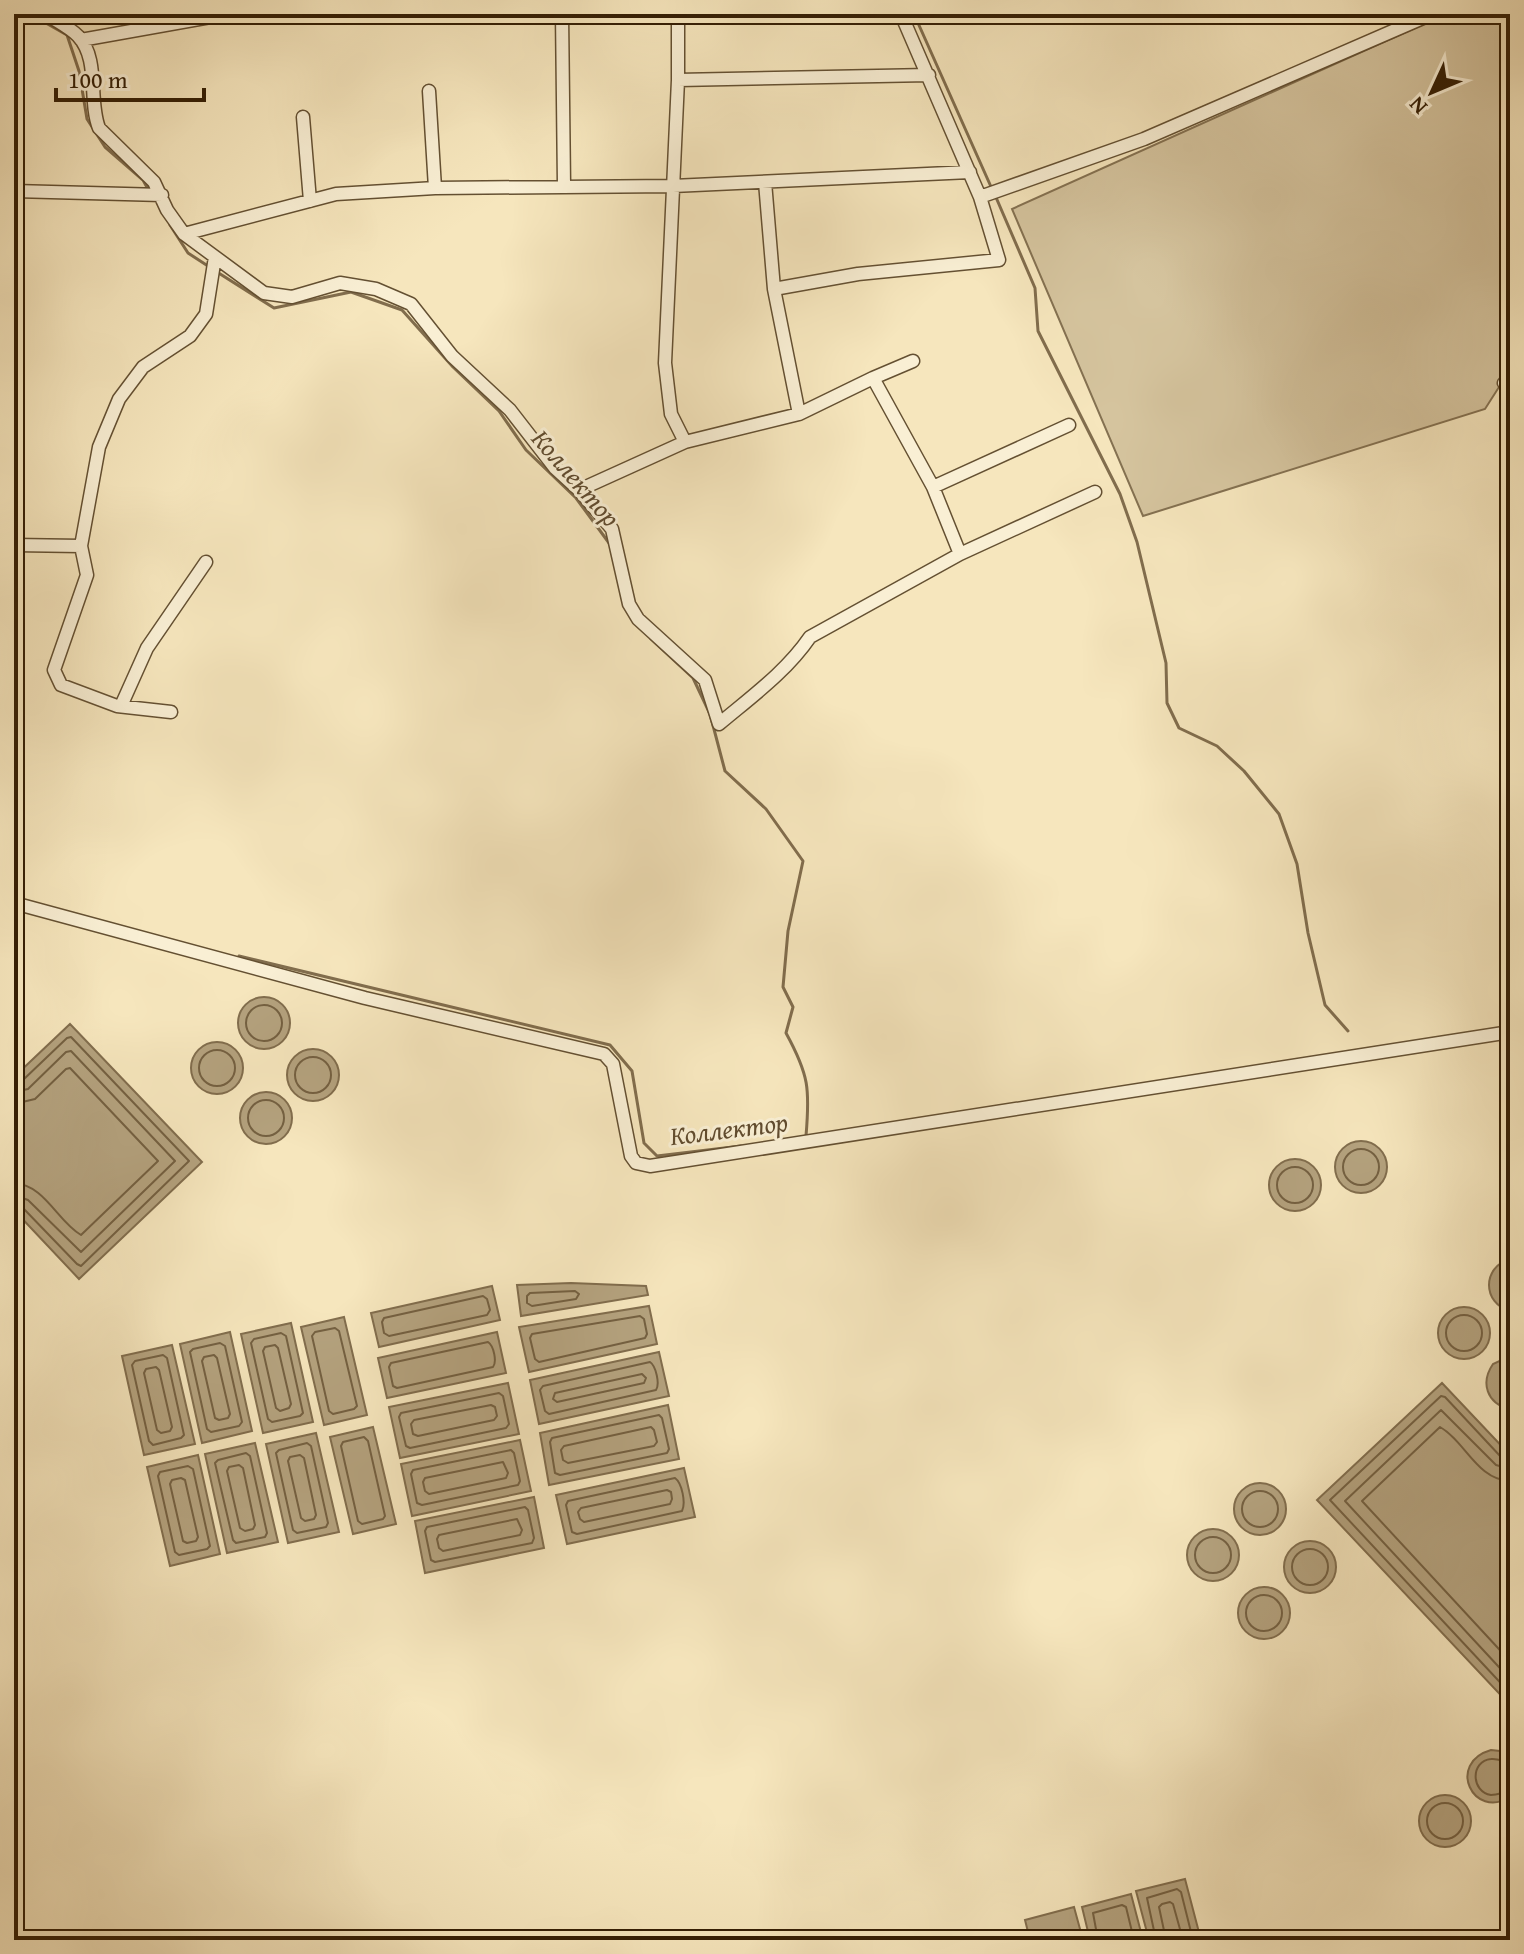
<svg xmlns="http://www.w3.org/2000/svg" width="1524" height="1954" font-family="'Gentium Book Plus',serif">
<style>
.green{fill:#d5c49e;stroke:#847151;stroke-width:2}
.water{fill:#b4a27e;stroke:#816d4d;stroke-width:2}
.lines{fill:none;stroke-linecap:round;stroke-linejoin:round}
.shore{stroke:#746041;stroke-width:2}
.stream{stroke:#816d4d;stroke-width:3}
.street-casing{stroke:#645032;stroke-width:15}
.street{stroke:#f9efd4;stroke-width:12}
.labels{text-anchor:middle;stroke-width:6;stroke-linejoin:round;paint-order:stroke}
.water-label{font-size:26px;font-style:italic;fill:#614c2f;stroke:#f9efd4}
</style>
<rect width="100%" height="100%" fill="#f6e6bd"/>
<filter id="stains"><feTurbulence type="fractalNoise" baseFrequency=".0025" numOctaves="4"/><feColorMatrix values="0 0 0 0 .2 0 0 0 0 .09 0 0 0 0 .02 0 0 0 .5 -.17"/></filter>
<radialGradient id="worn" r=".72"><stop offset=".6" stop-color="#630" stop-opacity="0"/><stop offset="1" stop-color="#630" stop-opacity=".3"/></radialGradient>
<path class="green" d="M 1446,14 L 1504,14 L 1510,23 L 1510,384 L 1499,387 L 1485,409 L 1143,516 L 1012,209 Z"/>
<path class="water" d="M238 1023a26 26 0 1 1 52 0a26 26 0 1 1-52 0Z
M 70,1024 L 202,1162 L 79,1279 L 14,1210 L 14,1077 Z
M191 1068a26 26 0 1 1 52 0a26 26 0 1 1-52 0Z
M287 1075a26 26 0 1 1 52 0a26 26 0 1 1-52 0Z
M240 1118a26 26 0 1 1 52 0a26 26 0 1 1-52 0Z
M1335 1167a26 26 0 1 1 52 0a26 26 0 1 1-52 0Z
M1269 1185a26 26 0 1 1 52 0a26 26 0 1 1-52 0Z
M 1510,1259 L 1510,1311 C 1482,1303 1482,1267 1510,1259 Z
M 571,1283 L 646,1286 L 648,1295 L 521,1316 L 517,1285 Z
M 492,1286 L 500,1320 L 379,1347 L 371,1313 Z
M 649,1306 L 657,1344 L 529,1372 L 519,1327 Z
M1438 1333a26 26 0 1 1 52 0a26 26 0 1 1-52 0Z
M 344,1317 L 367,1415 L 324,1425 L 301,1327 Z
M 291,1323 L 313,1422 L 263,1433 L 241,1334 Z
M 230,1332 L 252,1431 L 202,1443 L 180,1344 Z
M 497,1332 L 506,1373 L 387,1398 L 378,1358 Z
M 172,1345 L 195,1444 L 144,1455 L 122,1356 Z
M 659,1352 L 669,1396 L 539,1424 L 530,1380 Z
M 1510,1356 L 1510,1409 L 1509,1409 C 1487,1403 1480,1383 1493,1364 Z
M 508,1383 L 519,1434 L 400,1458 L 389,1407 Z
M 1442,1383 L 1510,1455 L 1510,1705 L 1317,1500 Z
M 668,1405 L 679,1459 L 549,1485 L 540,1433 Z
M 373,1427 L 396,1524 L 353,1534 L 330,1437 Z
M 316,1433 L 339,1532 L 288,1543 L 266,1444 Z
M 520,1440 L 531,1491 L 412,1516 L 401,1464 Z
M 255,1443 L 278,1542 L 227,1553 L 205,1454 Z
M 198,1455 L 220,1554 L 170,1566 L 147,1467 Z
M 684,1468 L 695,1517 L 567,1544 L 556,1495 Z
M1234 1509a26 26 0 1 1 52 0a26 26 0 1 1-52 0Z
M 534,1497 L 544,1548 L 425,1573 L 415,1521 Z
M1187 1555a26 26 0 1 1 52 0a26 26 0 1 1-52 0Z
M1284 1567a26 26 0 1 1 52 0a26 26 0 1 1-52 0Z
M1238 1613a26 26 0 1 1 52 0a26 26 0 1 1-52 0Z
M 1491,1750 L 1500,1751 L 1510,1757 L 1510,1797 C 1473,1820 1446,1763 1491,1750 Z
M1419 1821a26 26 0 1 1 52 0a26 26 0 1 1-52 0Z
M 1185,1879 L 1201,1940 L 1149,1940 L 1136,1891 Z
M 1131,1894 L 1143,1940 L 1090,1940 L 1082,1907 Z
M 1074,1907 L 1083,1940 L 1030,1940 L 1025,1920 Z"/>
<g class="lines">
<path class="shore" d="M246 1023a18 18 0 1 1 36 0a18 18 0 1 1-36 0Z
M199 1068a18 18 0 1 1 36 0a18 18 0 1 1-36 0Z
M295 1075a18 18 0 1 1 36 0a18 18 0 1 1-36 0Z
M 14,1082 L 23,1080 L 67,1038 L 71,1037 L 189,1161 L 81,1266 L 77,1264 L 23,1208 L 14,1206
M 14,1092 L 28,1089 L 66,1052 L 71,1051 L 175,1161 L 81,1252 L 28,1200 L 14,1195
M248 1118a18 18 0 1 1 36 0a18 18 0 1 1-36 0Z
M 14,1104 L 35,1099 L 66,1069 L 70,1068 L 158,1161 L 81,1235 C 57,1221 45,1185 14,1183
M1343 1167a18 18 0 1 1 36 0a18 18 0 1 1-36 0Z
M1277 1185a18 18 0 1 1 36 0a18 18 0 1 1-36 0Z
M 575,1291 L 579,1294 L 576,1299 L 532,1306 L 527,1303 L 527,1296 L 530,1293 Z
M 483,1296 L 487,1299 L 490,1310 L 487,1315 L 389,1336 L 384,1333 L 382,1322 L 384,1318 Z
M1446 1333a18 18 0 1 1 36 0a18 18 0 1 1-36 0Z
M 640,1316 L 644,1319 L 647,1334 L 645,1338 L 539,1362 L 535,1359 L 530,1338 L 532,1334 Z
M 335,1328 L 339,1331 L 357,1406 L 354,1409 L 333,1414 L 329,1411 L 312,1336 L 315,1332 Z
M 281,1333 L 286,1336 L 303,1413 L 300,1416 L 272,1422 L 268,1419 L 251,1343 L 254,1339 Z
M 488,1342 C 494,1346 497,1362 493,1367 L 397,1388 L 393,1386 L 389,1367 L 391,1363 Z
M 220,1343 L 225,1346 L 242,1422 L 239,1426 L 211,1432 L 207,1429 L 190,1352 L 193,1349 Z
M 275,1345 L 278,1348 L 291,1404 L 289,1408 L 280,1411 L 276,1408 L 263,1351 L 265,1347 Z
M 163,1355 L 167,1358 L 184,1435 L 181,1438 L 153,1445 L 149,1441 L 132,1365 L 135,1361 Z
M 214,1355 L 217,1358 L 230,1414 L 228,1418 L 219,1420 L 215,1418 L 202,1361 L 204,1357 Z
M 650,1362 C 656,1366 660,1384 656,1390 L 549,1414 L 545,1411 L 540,1390 L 543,1386 Z
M 156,1367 L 159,1370 L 172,1427 L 170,1431 L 161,1433 L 157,1430 L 144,1373 L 146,1369 Z
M 642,1374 L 646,1378 L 644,1383 L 557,1402 L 553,1399 L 555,1393 Z
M 499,1393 L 503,1396 L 509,1424 L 506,1428 L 410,1448 L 406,1446 L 399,1417 L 401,1413 Z
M 491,1405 L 495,1407 L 497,1416 L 494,1420 L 418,1436 L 413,1434 L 411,1424 L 414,1420 Z
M 659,1415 L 662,1418 L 669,1449 L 667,1453 L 560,1475 L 555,1473 L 550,1442 L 552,1438 Z
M 651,1427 L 654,1430 L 657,1442 L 654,1446 L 568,1463 L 563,1460 L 561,1450 L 564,1446 Z
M 364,1437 L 368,1441 L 385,1516 L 383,1519 L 362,1524 L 358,1521 L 341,1446 L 343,1442 Z
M 307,1443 L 311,1446 L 328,1523 L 326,1527 L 297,1533 L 293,1530 L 276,1453 L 279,1450 Z
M 511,1450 L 514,1453 L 520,1481 L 518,1485 L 422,1505 L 417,1503 L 411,1474 L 413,1470 Z
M 246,1453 L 250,1456 L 267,1533 L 265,1537 L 236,1543 L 233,1540 L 215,1463 L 218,1460 Z
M 300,1455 L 304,1458 L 316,1515 L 314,1519 L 305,1521 L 301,1518 L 288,1461 L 290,1457 Z
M 1510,1459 L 1501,1457 L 1445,1397 L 1441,1396 L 1330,1500 L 1510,1693
M 503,1462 L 508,1473 L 506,1478 L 429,1494 L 425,1491 L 423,1482 L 425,1478 Z
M 239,1465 L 243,1468 L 255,1525 L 253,1529 L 245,1531 L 240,1528 L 227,1471 L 229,1467 Z
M 188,1466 L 193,1469 L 210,1546 L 207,1549 L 179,1555 L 175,1552 L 158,1476 L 160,1472 Z
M 1510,1469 L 1496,1465 L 1441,1410 L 1345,1501 L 1510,1679
M 181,1478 L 185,1480 L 198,1537 L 196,1541 L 187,1543 L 183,1541 L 170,1484 L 172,1480 Z
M 675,1478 C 682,1483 686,1503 682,1511 L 577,1534 L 572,1532 L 566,1505 L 568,1501 Z
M 1510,1481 C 1477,1480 1465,1441 1440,1427 L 1362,1501 L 1510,1661
M 667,1490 L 671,1492 L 672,1499 L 670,1504 L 584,1522 L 580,1519 L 578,1512 L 581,1508 Z
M1242 1509a18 18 0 1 1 36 0a18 18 0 1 1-36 0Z
M 525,1507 L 528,1510 L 534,1538 L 532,1543 L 435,1562 L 431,1560 L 425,1531 L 427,1527 Z
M 517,1519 L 522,1530 L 520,1535 L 443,1551 L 439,1548 L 437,1539 L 439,1535 Z
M1195 1555a18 18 0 1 1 36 0a18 18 0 1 1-36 0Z
M1292 1567a18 18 0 1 1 36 0a18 18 0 1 1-36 0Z
M1246 1613a18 18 0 1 1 36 0a18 18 0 1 1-36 0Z
M 1510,1762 C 1504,1762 1498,1758 1491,1759 C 1470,1761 1471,1792 1491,1795 C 1497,1795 1504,1792 1510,1791
M1427 1821a18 18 0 1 1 36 0a18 18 0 1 1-36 0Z
M 1098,1940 L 1093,1913 L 1122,1905 L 1126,1907 L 1134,1940
M 1156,1940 L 1147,1898 L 1177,1889 L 1181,1892 L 1193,1940
M 1166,1940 L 1159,1907 L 1162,1904 L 1170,1902 L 1173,1904 L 1183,1940"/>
<path class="stream" d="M 30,14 L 67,35 L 79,71 L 87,119 L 105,147 L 143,180 L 149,191
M 914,14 L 992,189
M 995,195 L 1035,288 L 1038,331 L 1120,494 L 1137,542 L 1166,663 L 1167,703 L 1179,728 L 1217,746 L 1244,771 L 1279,814 L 1297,864 L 1308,933 L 1325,1005 L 1348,1031
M 170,225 L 188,253 L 211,268
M 217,272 L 274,308 L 351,292 L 402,310 L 453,367 L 499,411 L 526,450 L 576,498 L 609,543
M 651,639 L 693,678 L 710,714 L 725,771 L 766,809 L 803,861 L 788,931 L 783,987 L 793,1007 L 786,1033 C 809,1075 810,1089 806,1136
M 239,956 L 610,1045 L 632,1071 L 644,1143 L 657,1156 L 741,1146"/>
<g class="street-casing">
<path id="street" d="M 46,14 C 56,21 69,27 78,36 C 100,59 88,100 99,128 L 154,182 L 167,210 L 184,234 L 264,293 L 292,297 L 340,283 L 376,289 L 411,304 L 452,356 L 510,410 L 555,468 L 579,490 L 612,529 L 629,604 L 638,619 L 705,680 L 719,724 C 751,697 786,672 810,637 L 960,554 L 1095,492
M 297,14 L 320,17 L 351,14
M 562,14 L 564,186
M 678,14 L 678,80 L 665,363 L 671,414 L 685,442
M 14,16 L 17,14
M 81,40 L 227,14
M 678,80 L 929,75
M 429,91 L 435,188
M 303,117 L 310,201
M 765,182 L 774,289 L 799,414
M 14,191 L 162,195
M 980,197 L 1144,139 L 1432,14
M 184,234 L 336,194 L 435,188 L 673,186 L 970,172
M 774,289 L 858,274 L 999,260 L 980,197 L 901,14
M 873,378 L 933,487 L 960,554
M 1504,383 L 1510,381
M 933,487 L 1069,425
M 579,490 L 685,442 L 799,414 L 873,378 L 913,361
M 14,545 L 81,546
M 121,706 L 147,648 L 206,562
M 171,712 L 117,706 L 61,685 L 54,670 L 87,575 L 81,546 L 99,447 L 119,399 L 143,367 L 190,336 L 206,314 L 215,257
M 14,903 L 365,998 L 604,1054 L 613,1064 L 631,1156 L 636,1163 L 650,1166 L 1510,1032"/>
</g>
<use href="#street" class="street"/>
</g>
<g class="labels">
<g class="water-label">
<text transform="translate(576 478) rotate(49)" y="9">Коллектор</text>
<text transform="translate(729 1129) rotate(-7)" y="9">Коллектор</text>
</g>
</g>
<rect width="1524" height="1954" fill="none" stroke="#f6e6bd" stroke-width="48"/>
<rect x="16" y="16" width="1492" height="1922" fill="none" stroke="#341e04" stroke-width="4"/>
<rect x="24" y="24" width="1476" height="1906" fill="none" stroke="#341e04" stroke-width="2"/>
<g transform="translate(1432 92) rotate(226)" stroke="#f9efd4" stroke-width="6" paint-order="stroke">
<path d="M0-6L14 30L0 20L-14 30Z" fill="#341e04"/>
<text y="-12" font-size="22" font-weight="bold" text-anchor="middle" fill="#341e04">N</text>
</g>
<path d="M56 88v12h148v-12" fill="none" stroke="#341e04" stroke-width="4"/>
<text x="68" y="88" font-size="24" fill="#341e04" stroke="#f9efd4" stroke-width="6" paint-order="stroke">100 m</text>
<rect width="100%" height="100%" filter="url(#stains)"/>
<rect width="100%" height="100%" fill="url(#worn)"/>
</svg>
